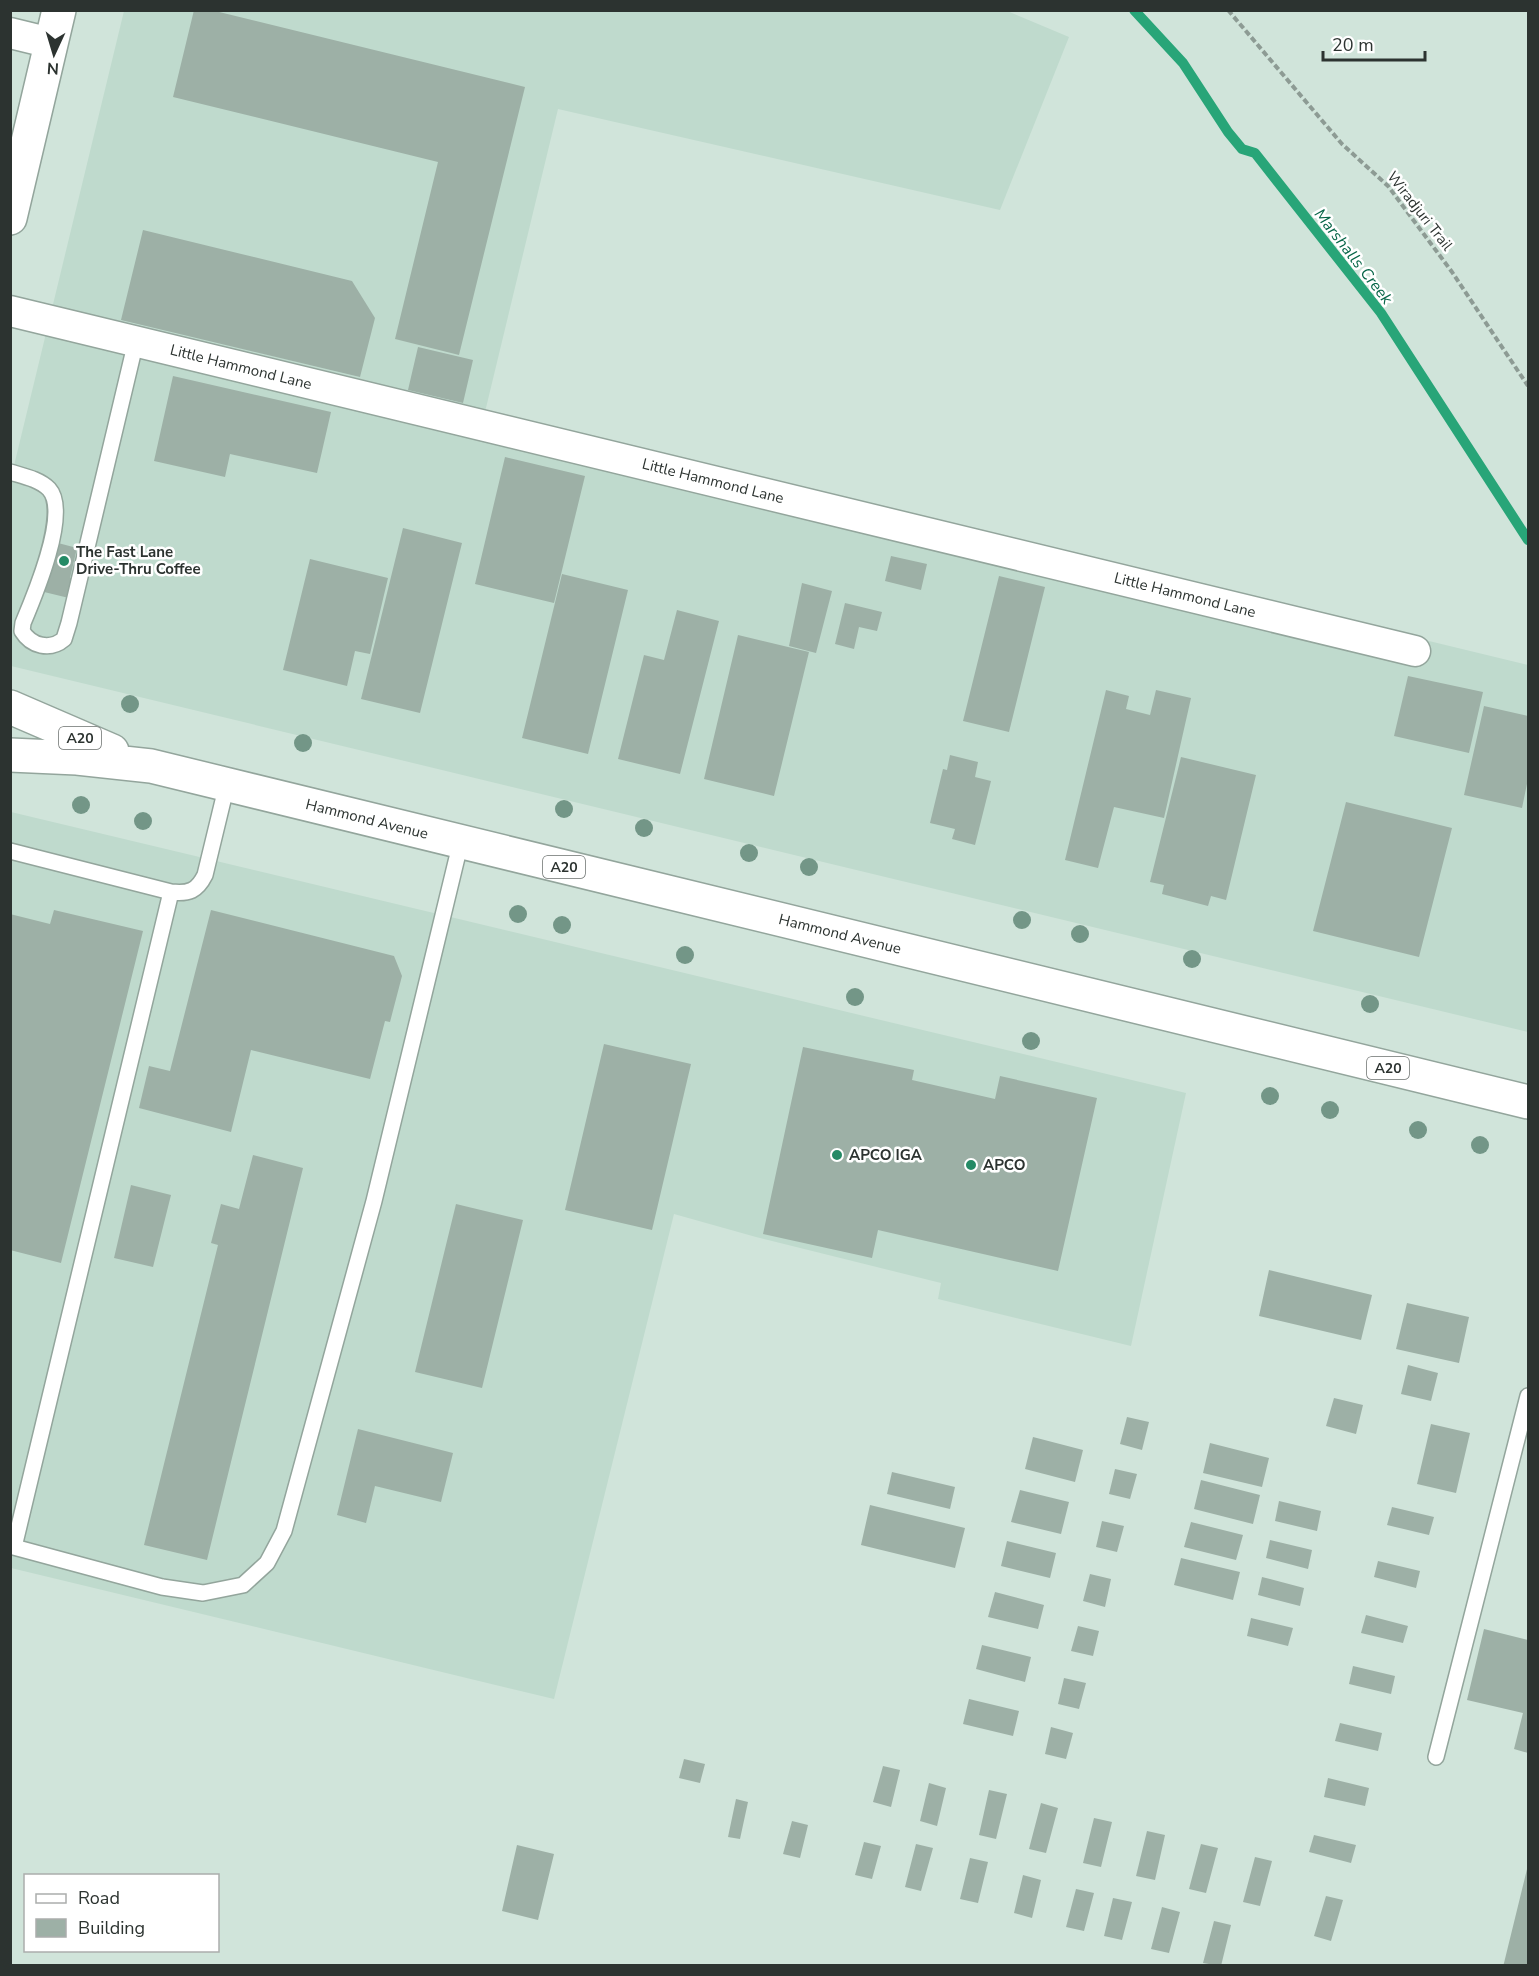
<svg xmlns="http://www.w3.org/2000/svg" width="1539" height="1976" font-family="'Nunito Sans',sans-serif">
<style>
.built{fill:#bfdacd}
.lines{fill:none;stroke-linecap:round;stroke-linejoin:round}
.stream{stroke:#28a578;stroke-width:10}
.building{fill:#9db0a6}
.service-casing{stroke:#93a59c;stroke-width:18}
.minor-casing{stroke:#93a59c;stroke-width:33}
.secondary-casing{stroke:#93a59c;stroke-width:36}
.trunk-casing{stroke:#93a59c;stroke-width:36}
.path{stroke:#8d9b94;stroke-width:4;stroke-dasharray:6 3;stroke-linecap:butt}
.service{stroke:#fff;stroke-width:15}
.minor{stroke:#fff;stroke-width:30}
.secondary{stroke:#fff;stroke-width:33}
.trunk{stroke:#fff;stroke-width:33}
.tree{fill:#739687}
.poi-dot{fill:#248a65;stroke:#fff;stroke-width:2}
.labels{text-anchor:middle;stroke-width:5;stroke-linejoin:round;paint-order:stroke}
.shield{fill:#fff;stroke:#6b706e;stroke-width:1.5}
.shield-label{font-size:14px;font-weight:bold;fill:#2c3330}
.street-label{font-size:15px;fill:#2c3330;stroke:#fff}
.poi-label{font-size:15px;font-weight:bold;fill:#2c3330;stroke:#fff;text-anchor:start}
.water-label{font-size:16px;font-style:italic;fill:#066547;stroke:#fff}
</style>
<rect width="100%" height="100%" fill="#d0e4da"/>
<path class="built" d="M 124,11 L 1007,11 L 1069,37 L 1000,210 L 558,109 L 485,412 L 1528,665 L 1528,1032 L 11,666 L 11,478 Z
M 11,812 L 1186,1093 L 1131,1346 L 938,1299 L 941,1283 L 756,1237 L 674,1214 L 554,1699 L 11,1568 Z"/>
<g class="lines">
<path class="stream" d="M 1134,10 L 1183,63 L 1228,132 L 1242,149 L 1255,153 L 1381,313 L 1528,540"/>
</g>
<path class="building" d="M 194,10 L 211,10 L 525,87 L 459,355 L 395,339 L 438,162 L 173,97 Z
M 143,230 L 352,281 L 375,318 L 360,377 L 121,320 Z
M 418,347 L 473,360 L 463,403 L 408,390 Z
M 173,376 L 331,412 L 317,473 L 230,454 L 225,477 L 154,461 Z
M 505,457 L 585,476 L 554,603 L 475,584 Z
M 403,528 L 462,543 L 420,713 L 361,699 Z
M 58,543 L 77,548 L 70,578 L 77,580 L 73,599 L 40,591 L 45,572 L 51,573 Z
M 891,556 L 927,564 L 921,590 L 885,581 Z
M 310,559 L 388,578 L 370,654 L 355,651 L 347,686 L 283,670 Z
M 562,574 L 628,590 L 588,754 L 522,738 Z
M 999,576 L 1045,587 L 1009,732 L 963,721 Z
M 802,583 L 832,591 L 816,653 L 789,646 Z
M 845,603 L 882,612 L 877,631 L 859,627 L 854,649 L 835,644 Z
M 677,610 L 719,621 L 680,774 L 618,759 L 644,655 L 664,660 Z
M 738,635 L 809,652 L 774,796 L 704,779 Z
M 1408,676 L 1483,692 L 1469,753 L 1394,736 Z
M 1106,690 L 1129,696 L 1126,709 L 1150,715 L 1156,690 L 1191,698 L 1164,818 L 1114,807 L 1098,868 L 1065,860 Z
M 1484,706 L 1528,716 L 1528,779 L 1522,808 L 1464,795 Z
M 950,755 L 978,762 L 975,777 L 991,781 L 975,845 L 952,839 L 955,829 L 930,823 L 943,769 L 947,770 Z
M 1181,757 L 1256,775 L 1226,900 L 1211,896 L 1208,906 L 1162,894 L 1164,885 L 1150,882 Z
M 1346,802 L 1452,828 L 1419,957 L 1313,931 Z
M 54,910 L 143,931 L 61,1263 L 10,1250 L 10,914 L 50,924 Z
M 211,910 L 394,956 L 402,976 L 390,1022 L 385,1021 L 370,1079 L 251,1050 L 231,1132 L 139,1108 L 149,1066 L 170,1071 Z
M 604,1044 L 691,1064 L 652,1230 L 565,1210 Z
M 803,1047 L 914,1070 L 912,1080 L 995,1099 L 1000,1076 L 1097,1098 L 1058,1271 L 878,1230 L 872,1258 L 763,1234 Z
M 253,1155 L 303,1168 L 207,1560 L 144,1545 L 218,1245 L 211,1243 L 221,1204 L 239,1209 Z
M 131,1185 L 171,1195 L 153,1267 L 114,1258 Z
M 456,1204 L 523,1220 L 482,1388 L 415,1372 Z
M 1269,1270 L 1372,1295 L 1361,1340 L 1259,1316 Z
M 1407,1303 L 1469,1317 L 1459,1363 L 1396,1349 Z
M 1408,1365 L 1438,1373 L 1431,1401 L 1401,1394 Z
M 1334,1398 L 1363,1405 L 1356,1434 L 1326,1426 Z
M 1127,1417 L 1149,1422 L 1142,1450 L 1120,1444 Z
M 1431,1424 L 1470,1433 L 1456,1493 L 1417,1484 Z
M 358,1429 L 453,1453 L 441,1502 L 375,1486 L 366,1523 L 337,1515 Z
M 1033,1437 L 1083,1450 L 1075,1482 L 1025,1469 Z
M 1210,1443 L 1269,1458 L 1262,1487 L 1203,1473 Z
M 1115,1469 L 1137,1474 L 1130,1499 L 1109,1494 Z
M 892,1472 L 955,1487 L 950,1509 L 887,1494 Z
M 1201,1480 L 1260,1495 L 1253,1524 L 1194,1509 Z
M 1020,1490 L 1069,1502 L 1061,1534 L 1011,1522 Z
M 1279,1501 L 1321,1511 L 1317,1531 L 1275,1521 Z
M 870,1505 L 965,1528 L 955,1568 L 861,1545 Z
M 1392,1507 L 1434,1517 L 1429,1535 L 1387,1525 Z
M 1102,1521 L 1124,1526 L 1117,1552 L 1096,1547 Z
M 1191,1522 L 1243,1535 L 1236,1560 L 1184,1547 Z
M 1270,1540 L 1312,1550 L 1308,1569 L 1266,1558 Z
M 1007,1541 L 1056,1553 L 1050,1578 L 1001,1566 Z
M 1181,1558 L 1240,1572 L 1233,1600 L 1174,1585 Z
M 1378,1561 L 1420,1571 L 1416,1588 L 1374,1577 Z
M 1090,1574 L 1111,1579 L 1105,1607 L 1083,1601 Z
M 1262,1577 L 1304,1588 L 1300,1606 L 1258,1595 Z
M 995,1592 L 1044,1605 L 1038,1629 L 988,1617 Z
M 1366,1615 L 1408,1626 L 1403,1643 L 1361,1633 Z
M 1251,1618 L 1293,1628 L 1288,1646 L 1247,1636 Z
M 1078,1626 L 1099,1631 L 1093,1656 L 1071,1651 Z
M 1484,1629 L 1528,1640 L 1528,1753 L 1514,1749 L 1523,1713 L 1467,1700 Z
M 982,1645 L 1031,1657 L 1025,1682 L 976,1669 Z
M 1353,1666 L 1395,1676 L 1391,1694 L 1349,1684 Z
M 1064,1678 L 1086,1683 L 1079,1709 L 1058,1704 Z
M 969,1699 L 1019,1711 L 1013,1736 L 963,1724 Z
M 1340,1723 L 1382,1733 L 1378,1751 L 1335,1741 Z
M 1051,1727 L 1073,1733 L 1066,1759 L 1045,1754 Z
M 684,1759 L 705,1764 L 700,1783 L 679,1778 Z
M 883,1766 L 900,1770 L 891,1807 L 873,1802 Z
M 1328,1778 L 1369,1788 L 1365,1806 L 1324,1797 Z
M 929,1783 L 946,1788 L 937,1826 L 920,1821 Z
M 989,1790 L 1007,1794 L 996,1839 L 979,1835 Z
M 736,1799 L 748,1802 L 740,1839 L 728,1837 Z
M 1041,1803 L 1058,1808 L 1046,1853 L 1029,1849 Z
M 1094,1818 L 1112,1822 L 1101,1867 L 1083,1863 Z
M 792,1821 L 808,1825 L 800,1858 L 783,1854 Z
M 1147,1831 L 1165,1835 L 1155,1880 L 1136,1876 Z
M 1314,1835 L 1356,1845 L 1351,1863 L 1309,1852 Z
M 864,1842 L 881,1846 L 872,1879 L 855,1875 Z
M 916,1844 L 933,1848 L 921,1891 L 905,1887 Z
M 1201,1844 L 1218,1848 L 1206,1893 L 1189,1889 Z
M 517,1845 L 554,1854 L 538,1920 L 502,1911 Z
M 1255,1857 L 1272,1861 L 1260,1906 L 1243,1902 Z
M 970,1858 L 988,1862 L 978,1903 L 960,1899 Z
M 1528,1865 L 1528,1966 L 1503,1966 L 1504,1963 Z
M 1023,1875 L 1041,1880 L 1032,1918 L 1014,1913 Z
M 1076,1889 L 1094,1893 L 1084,1931 L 1066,1927 Z
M 1326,1896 L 1343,1900 L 1331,1941 L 1314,1936 Z
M 1113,1898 L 1132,1902 L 1122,1940 L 1104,1936 Z
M 1162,1907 L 1180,1912 L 1169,1953 L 1151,1949 Z
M 1214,1921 L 1231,1925 L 1221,1966 L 1203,1963 Z"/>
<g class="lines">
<g class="service-casing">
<path id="service" d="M 10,472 C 23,476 39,479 49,489 C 70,512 34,597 23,623 L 22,631 C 31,646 50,651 64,639 L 69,623 L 136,341
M 10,851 L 171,892
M 10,1546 L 162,1587 L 203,1593 L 243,1585 L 267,1563 L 284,1531 L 374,1201 L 461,841
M 14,1547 L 171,892 C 189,894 197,891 205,875 L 227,784
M 1436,1757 L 1528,1396"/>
</g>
<g class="minor-casing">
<path id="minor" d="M 10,33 L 51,43
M 10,311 L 1415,651"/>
</g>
<g class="secondary-casing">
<path id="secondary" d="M 10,218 L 59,10"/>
</g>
<g class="trunk-casing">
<path id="trunk" d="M 10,707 L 112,751
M 10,755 L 77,758 L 151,766 L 1528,1102"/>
</g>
<path class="path" d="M 1228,10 L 1342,144 L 1388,186 L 1452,272 L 1528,386"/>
<use href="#service" class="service"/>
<use href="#minor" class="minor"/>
<use href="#secondary" class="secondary"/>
<use href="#trunk" class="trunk"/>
</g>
<g class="tree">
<circle cx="130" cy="704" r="9"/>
<circle cx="303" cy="743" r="9"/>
<circle cx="81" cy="805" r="9"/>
<circle cx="564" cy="809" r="9"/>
<circle cx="143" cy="821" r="9"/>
<circle cx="644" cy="828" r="9"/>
<circle cx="749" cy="853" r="9"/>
<circle cx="809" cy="867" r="9"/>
<circle cx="518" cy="914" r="9"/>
<circle cx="1022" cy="920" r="9"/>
<circle cx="562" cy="925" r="9"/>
<circle cx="1080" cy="934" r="9"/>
<circle cx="685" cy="955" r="9"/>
<circle cx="1192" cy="959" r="9"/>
<circle cx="855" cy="997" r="9"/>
<circle cx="1370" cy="1004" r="9"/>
<circle cx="1031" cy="1041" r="9"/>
<circle cx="1270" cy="1096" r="9"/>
<circle cx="1330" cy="1110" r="9"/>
<circle cx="1418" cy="1130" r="9"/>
<circle cx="1480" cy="1145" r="9"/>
</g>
<g class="poi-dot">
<circle cx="64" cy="561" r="6"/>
<circle cx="837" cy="1155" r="6"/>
<circle cx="971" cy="1165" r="6"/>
</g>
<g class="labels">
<g class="shield">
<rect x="59" y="727" width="42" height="22" rx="4.5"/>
<rect x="543" y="856" width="42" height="22" rx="4.5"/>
<rect x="1367" y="1057" width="42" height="22" rx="4.5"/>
</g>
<g class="shield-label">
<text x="80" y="743">A20</text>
<text x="564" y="872">A20</text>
<text x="1388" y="1073">A20</text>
</g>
<g class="street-label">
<text transform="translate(1420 211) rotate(52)" y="5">Wiradjuri Trail</text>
<text transform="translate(241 367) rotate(14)" y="5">Little Hammond Lane</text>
<text transform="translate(713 481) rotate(14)" y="5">Little Hammond Lane</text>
<text transform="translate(1185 595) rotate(14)" y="5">Little Hammond Lane</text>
<text transform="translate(367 819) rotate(14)" y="5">Hammond Avenue</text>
<text transform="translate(840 934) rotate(14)" y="5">Hammond Avenue</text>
</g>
<g class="poi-label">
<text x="76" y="557">The Fast Lane<tspan x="76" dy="17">Drive-Thru Coffee</tspan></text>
<text x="849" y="1160">APCO IGA</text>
<text x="983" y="1170">APCO</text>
</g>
<g class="water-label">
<text transform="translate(1354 256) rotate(52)" y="6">Marshalls Creek</text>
</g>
</g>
<rect width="1539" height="1976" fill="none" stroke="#2c3330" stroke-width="24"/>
<rect x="24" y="1874" width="195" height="78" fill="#ffffff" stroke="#abadac" stroke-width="1.5"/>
<rect x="36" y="1894" width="30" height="9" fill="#ffffff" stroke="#abadac" stroke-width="1.5"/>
<text x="78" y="1904" font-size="18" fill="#2c3330">Road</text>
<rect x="36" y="1919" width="30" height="18" fill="#9db0a6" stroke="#abadac" stroke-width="1.5"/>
<text x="78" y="1934" font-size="18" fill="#2c3330">Building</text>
<g transform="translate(54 54) rotate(184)" stroke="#ffffff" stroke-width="4.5" paint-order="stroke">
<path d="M0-4.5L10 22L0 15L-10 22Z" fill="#2c3330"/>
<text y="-9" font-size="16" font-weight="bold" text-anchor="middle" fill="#2c3330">N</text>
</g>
<path d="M1323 51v9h102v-9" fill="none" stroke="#2c3330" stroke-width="3"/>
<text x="1332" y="51" font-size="18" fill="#2c3330" stroke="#ffffff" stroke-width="4.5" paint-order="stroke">20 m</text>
</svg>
